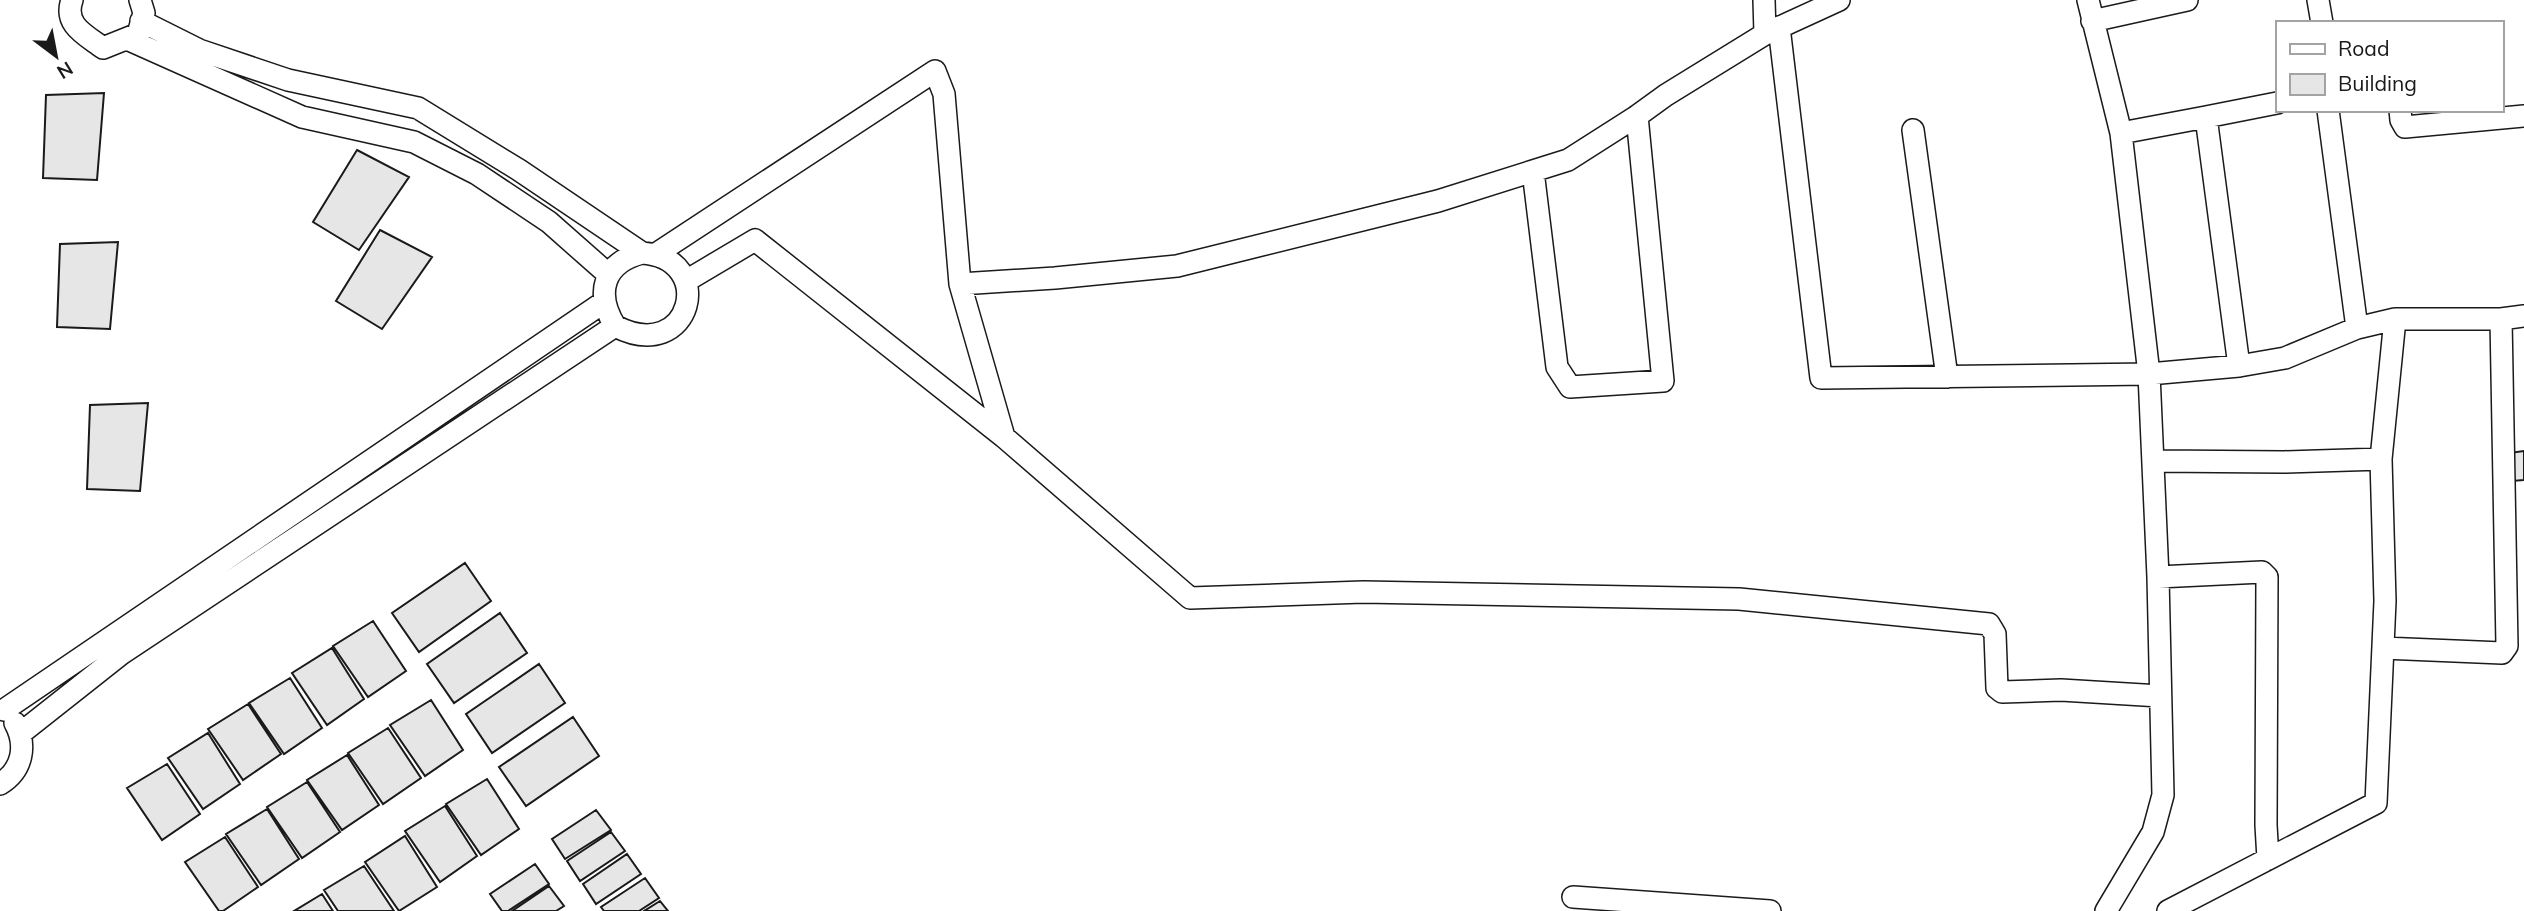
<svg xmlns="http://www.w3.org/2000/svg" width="2524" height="911" font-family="Mulish,sans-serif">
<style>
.building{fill:#e6e6e6;stroke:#1a1a1a;stroke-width:2}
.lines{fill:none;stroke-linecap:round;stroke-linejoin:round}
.minor-casing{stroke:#1a1a1a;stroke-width:24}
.minor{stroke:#fff;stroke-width:21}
</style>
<rect width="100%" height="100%" fill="#fff"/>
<path class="building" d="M 104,93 L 97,180 L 43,178 L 46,95 Z
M 357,150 L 409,177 L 359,250 L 313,222 Z
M 380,230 L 432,257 L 382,329 L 336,301 Z
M 118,242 L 110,329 L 57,327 L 60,244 Z
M 148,403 L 140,491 L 87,489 L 90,405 Z
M 2524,451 L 2524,480 L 2512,481 L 2509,453 Z
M 465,563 L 491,601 L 419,652 L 392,613 Z
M 500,613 L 527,653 L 454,703 L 427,664 Z
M 373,621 L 406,671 L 368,697 L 333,646 Z
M 332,648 L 364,699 L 327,725 L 292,673 Z
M 539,664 L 565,703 L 492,753 L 466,714 Z
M 290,678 L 322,728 L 284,754 L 249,703 Z
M 431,700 L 463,750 L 425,776 L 390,725 Z
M 248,704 L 281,754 L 243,780 L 208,729 Z
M 573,717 L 599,756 L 526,806 L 499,767 Z
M 388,728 L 421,778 L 383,804 L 348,753 Z
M 208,733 L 240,784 L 203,809 L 168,758 Z
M 347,755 L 379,805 L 342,830 L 307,780 Z
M 167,764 L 200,814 L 162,840 L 127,788 Z
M 487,779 L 519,829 L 481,855 L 446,804 Z
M 307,782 L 340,832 L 302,858 L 267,807 Z
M 445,806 L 477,856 L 440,882 L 405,831 Z
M 267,809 L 299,859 L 261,885 L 226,834 Z
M 596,810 L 611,830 L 565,859 L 552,839 Z
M 611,832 L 625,851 L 580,881 L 567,861 Z
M 405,836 L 437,887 L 399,911 L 365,862 Z
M 225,837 L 258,887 L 223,911 L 219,911 L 185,862 Z
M 627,854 L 641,874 L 596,904 L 583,884 Z
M 535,864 L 549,884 L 508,911 L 502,911 L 490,894 Z
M 364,866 L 394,911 L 338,911 L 324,890 Z
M 645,878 L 659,898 L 639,911 L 604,911 L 601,907 Z
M 549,886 L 564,906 L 556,911 L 512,911 Z
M 322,894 L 333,911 L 294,911 Z
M 660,901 L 668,911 L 644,911 Z"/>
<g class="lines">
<g class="minor-casing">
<path id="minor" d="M 72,0 C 63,25 86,35 103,48 L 138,34 L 144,13 L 140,0
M 1764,0 L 1765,34
M 2088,0 L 2121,133 L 2149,374 L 2158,577 L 2163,795 L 2153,832 L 2106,911
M 2318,0 L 2322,23
M 141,21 L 199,50 L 288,80 L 418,108 L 519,170 L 642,253
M 2092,21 L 2187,0
M 1779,27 L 1821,378 L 2149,374 L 2239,366 L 2285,358 L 2357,328 L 2395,319
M 127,39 L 302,117 L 414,142 L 477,174 L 549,222 L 609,275
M 2328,110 L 2357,328
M 2400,110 L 2401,120 L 2405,127 L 2524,116
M 1913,130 L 1947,377
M 2121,133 L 2206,117
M 1533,171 L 1557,367 L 1570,387 L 1663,381 L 1637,116
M 642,253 C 718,258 692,366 615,326 C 595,293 603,263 642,253 Z
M 656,254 L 935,71 L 944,94 L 960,284 L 1004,437 L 1190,598 L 1363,592 L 1739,599 L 1989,624 L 1995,634 L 1997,688 L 2002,692 L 2061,690 L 2160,696
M 686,281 L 755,240 L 1004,437
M 960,284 L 1055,278 L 1177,266 L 1438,201 L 1533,171 L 1568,160 L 1637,116 L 1666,95 L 1765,34 L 1839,0
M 2239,366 L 2206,117 L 2277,103
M 2154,461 L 2284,462 L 2381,459
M 2158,577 L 2262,572 L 2267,577 L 2266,825 L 2268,859
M 2383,648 L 2502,653 L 2507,646 L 2501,319
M 4,710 L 604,302
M 21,733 L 121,654 L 615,326
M 0,784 C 23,770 27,745 15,723
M 1573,897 L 1770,911
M 2168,911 L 2376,803 L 2385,601 L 2381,459 L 2395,319 L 2501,319 L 2524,316"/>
</g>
<use href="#minor" class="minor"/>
</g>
<rect x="2276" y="21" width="228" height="91" fill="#ffffff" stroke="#a3a3a3" stroke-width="2"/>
<rect x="2290" y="44" width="35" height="10" fill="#ffffff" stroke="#a3a3a3" stroke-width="2"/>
<text x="2338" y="56" font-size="21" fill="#1a1a1a">Road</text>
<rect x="2290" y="74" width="35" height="21" fill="#e6e6e6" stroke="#a3a3a3" stroke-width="2"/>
<text x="2338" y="91" font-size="21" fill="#1a1a1a">Building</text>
<g transform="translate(56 56) rotate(148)" stroke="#ffffff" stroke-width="5" paint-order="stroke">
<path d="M0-5L12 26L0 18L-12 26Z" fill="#1a1a1a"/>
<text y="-10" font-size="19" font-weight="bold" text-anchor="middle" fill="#1a1a1a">N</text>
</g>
</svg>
